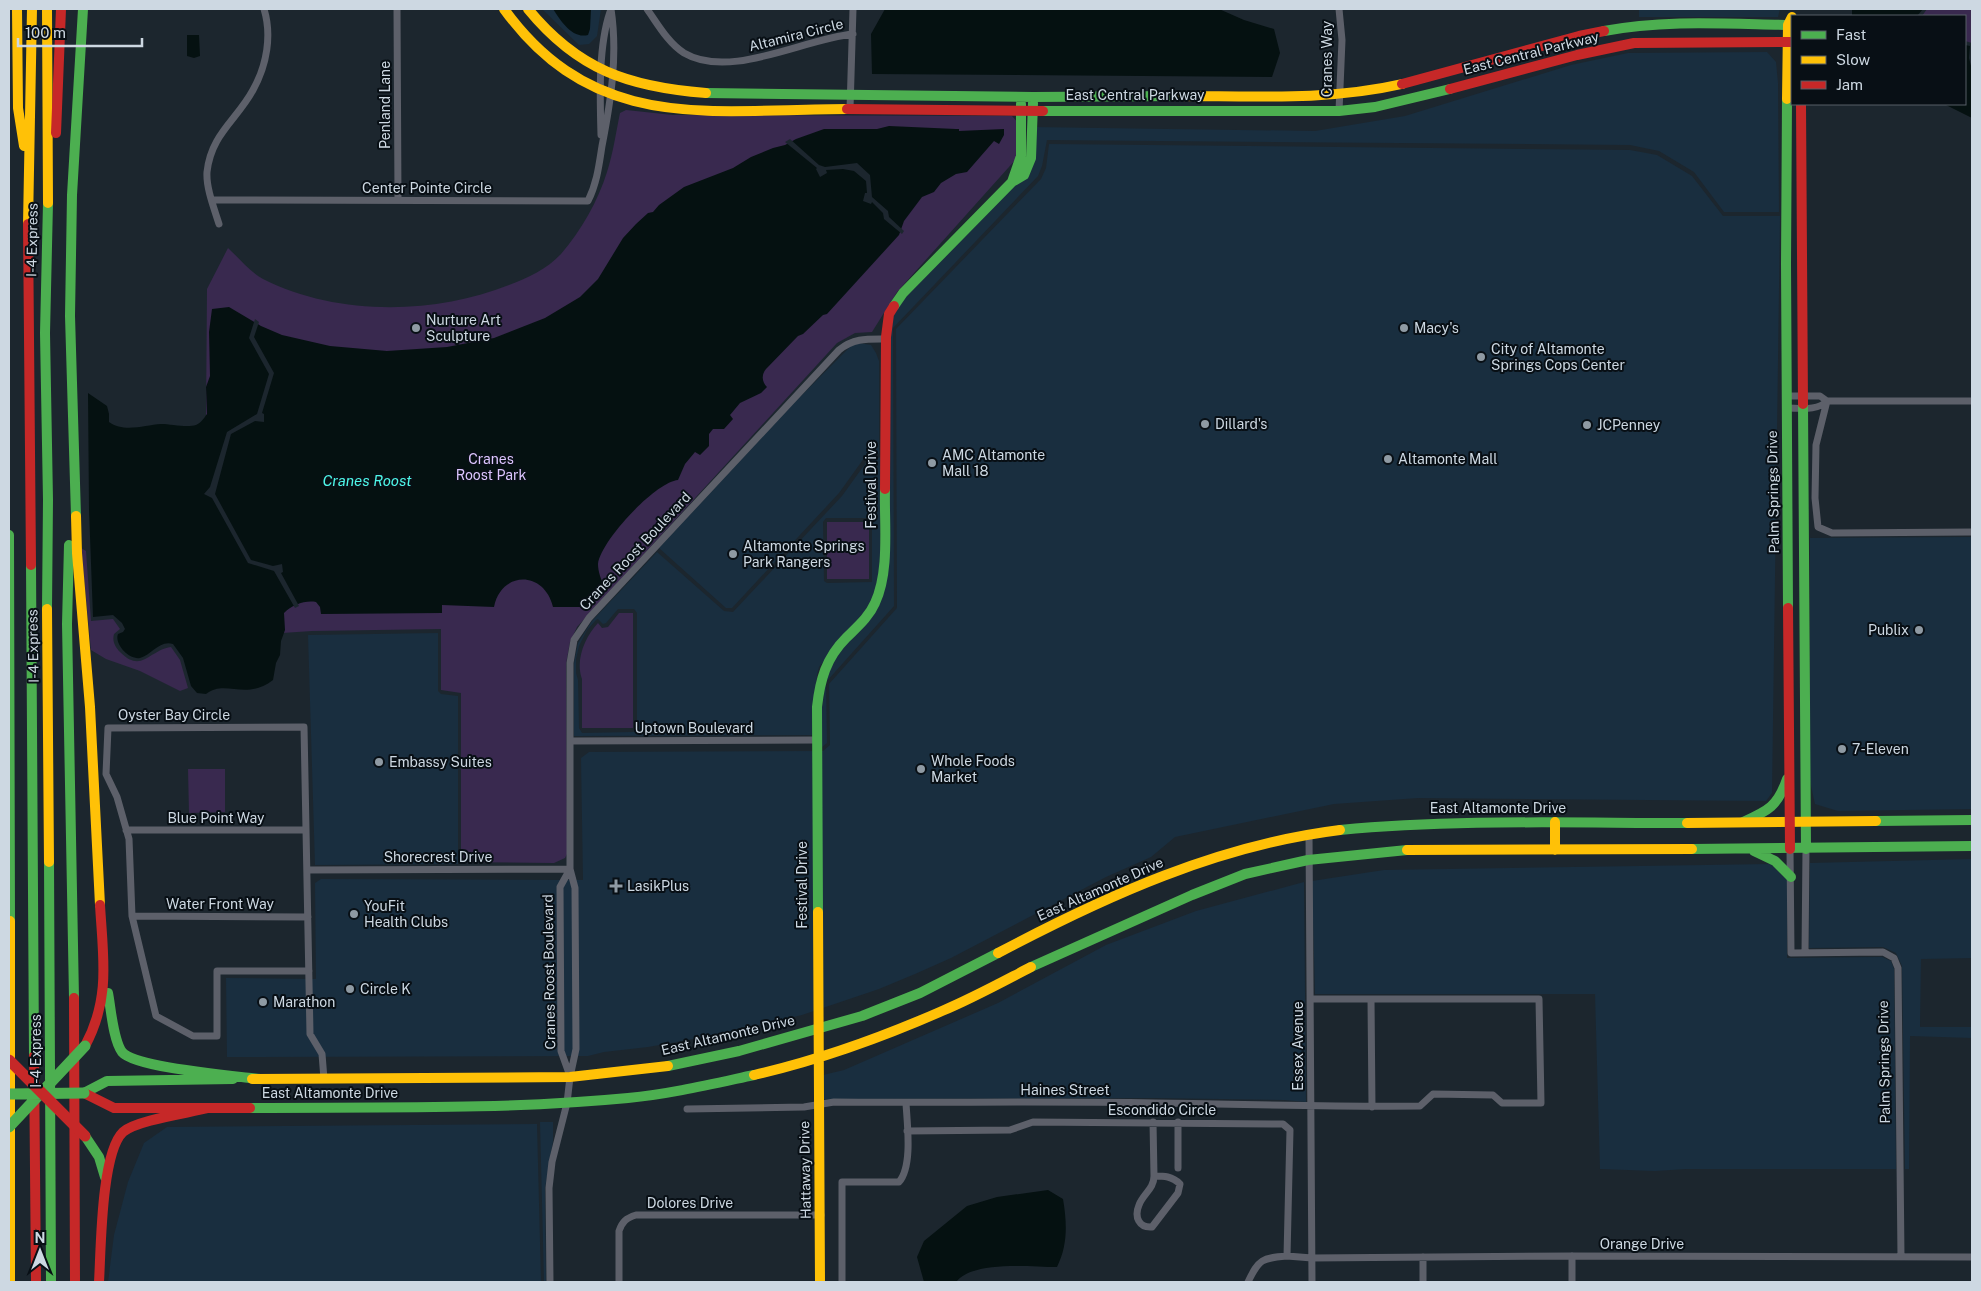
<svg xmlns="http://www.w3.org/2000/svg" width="1981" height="1291" font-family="'Public Sans',sans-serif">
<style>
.built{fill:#192e3f;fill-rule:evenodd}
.green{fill:#39294f}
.water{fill:#051111}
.pier{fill:#1c262e}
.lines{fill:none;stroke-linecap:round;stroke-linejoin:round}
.street{stroke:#5d606a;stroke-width:7}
.fast{stroke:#4caf50;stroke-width:10}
.slow{stroke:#ffc107;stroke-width:10}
.jam{stroke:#c62828;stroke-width:10}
.fast-bridge{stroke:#4caf50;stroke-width:11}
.jam-bridge{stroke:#c62828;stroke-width:11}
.poi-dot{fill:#8f9aa3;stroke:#080f15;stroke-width:2}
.labels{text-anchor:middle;stroke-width:4;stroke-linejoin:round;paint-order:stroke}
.street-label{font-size:14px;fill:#cdd8e2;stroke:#080f15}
.poi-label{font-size:14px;fill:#cdd8e2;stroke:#080f15;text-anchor:start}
.park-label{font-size:14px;fill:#ddc5ff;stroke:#080f15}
.water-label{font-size:15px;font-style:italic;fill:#4ef6e8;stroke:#080f15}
</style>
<rect width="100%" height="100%" fill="#1c262e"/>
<path class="built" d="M 542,9 L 601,9 L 597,36 L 589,44 L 579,45 Z
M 1639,9 L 1780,9 L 1778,17 L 1639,17 Z
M 1767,52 L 1776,62 L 1778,83 L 1779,212 L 1724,212 L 1694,172 L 1659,151 L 1630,145 L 1047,140 L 1042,166 L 1038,176 L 893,328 L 894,606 L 826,682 L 827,743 L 822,747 L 822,707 L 827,675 L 838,653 L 877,610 L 888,574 L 890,339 L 893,316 L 906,296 L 1028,163 L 1031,127 L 1315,131 L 1405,116 L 1571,65 L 1628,53 Z
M 1049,144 L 1630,150 L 1657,155 L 1692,176 L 1723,216 L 1780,216 L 1772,793 L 1766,801 L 1418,798 L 1334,804 L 1175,837 L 1151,857 L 1106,877 L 951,958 L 915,974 L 879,989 L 802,1015 L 716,1035 L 648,1047 L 604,1052 L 588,1056 L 227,1057 L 226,978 L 316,979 L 315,883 L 321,879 L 583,880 L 581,758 L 589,752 L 823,751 L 830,745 L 829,684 L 897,608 L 896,329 L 1041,179 L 1046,168 Z
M 859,343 L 871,345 L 876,353 L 879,361 L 879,454 L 872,447 L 839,493 L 732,608 L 726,608 L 659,548 L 796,401 L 851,346 Z
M 873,453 L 878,458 L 881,457 L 880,572 L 874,596 L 868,607 L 819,667 L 817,675 L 813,735 L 574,736 L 574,663 L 578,643 L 592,621 L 657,552 L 724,611 L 733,612 L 842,496 ZM 826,518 L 869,518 L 872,520 L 872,582 L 827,583 L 824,581 L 823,522 ZM 618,609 L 634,609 L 637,613 L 637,728 L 634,732 L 582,733 L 579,728 L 578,680 L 576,673 L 576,659 L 579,646 L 587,630 L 596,620 L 598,619 L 603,624 L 606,623 Z
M 1972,537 L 1972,809 L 1838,811 L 1815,804 L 1810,781 L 1810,538 Z
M 438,633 L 438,691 L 441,694 L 458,696 L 458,864 L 315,865 L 308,635 Z
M 1972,859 L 1972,958 L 1921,959 L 1920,1027 L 1972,1027 L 1972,1038 L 1910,1036 L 1909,1169 L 1905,1169 L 1902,966 L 1896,953 L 1883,947 L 1809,948 L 1810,863 Z
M 1771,864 L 1787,880 L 1787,958 L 1882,957 L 1891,961 L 1894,969 L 1896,1169 L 1686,1169 L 1655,1171 L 1600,1169 L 1595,994 L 1315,994 L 1312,881 L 1384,870 Z
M 1304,882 L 1306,1102 L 1284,1100 L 1153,1098 L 823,1099 L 823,1075 L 844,1070 L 998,1003 L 1106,945 L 1196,911 Z
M 540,1122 L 553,1122 L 553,1141 L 545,1188 L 546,1282 L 544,1282 Z
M 537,1124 L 541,1282 L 108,1282 L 114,1235 L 128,1182 L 144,1143 L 167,1127 Z"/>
<path class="green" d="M 1927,9 L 1972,9 L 1972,43 L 1965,41 L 1965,16 L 1922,16 Z
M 626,110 L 673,115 L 1012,116 L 1020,125 L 1017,158 L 897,292 L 872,332 L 855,333 L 837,343 L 577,627 L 570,642 L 566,664 L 567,854 L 565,858 L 554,863 L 461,862 L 461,693 L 441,690 L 441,629 L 312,631 L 267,634 L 206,415 L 207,289 L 228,248 C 239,258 250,272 263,279 C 336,316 434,315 509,285 C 528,278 547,269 561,254 C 581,231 598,201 607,172 C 613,154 616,132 620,113 Z
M 827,522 L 869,522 L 869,579 L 827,579 Z
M 81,548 L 86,551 L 91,621 L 113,619 L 120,629 L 114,634 C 112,641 115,647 120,652 C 142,674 149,650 171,647 L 180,660 L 188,688 L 180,691 L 140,671 L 106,659 L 91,650 Z
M 619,613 L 633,613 L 633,728 L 582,728 L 582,679 C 575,660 585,637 598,623 L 602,628 L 608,627 Z
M 188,769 L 225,769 L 225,812 L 189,813 Z"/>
<path class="water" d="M 553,9 L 591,9 L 590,29 L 588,35 C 572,39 561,21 553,9 Z
M 885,9 L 1219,9 L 1244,20 L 1274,29 L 1280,53 L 1272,77 L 872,74 L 871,34 Z
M 1852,9 L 1923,9 L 1917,16 L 1852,16 Z
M 187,35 L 199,35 L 200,56 L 194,58 L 187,56 Z
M 1965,45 L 1970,46 L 1969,58 L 1972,70 L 1972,118 L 1944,104 L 1965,104 Z
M 889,126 L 956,129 L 959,129 L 959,131 L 1004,129 L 1004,135 L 999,144 L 994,141 L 967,172 L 956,174 L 941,183 L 934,192 L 922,197 L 904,221 L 899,235 L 827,314 L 823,315 L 803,334 L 798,336 L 766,369 C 761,375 762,382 767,387 L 761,393 L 740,403 L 730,415 L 733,419 L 724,429 L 713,429 L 709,434 L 709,446 L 700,455 L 695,452 L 685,464 L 678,480 C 655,482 600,542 598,564 C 598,571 601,581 605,586 L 586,607 L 553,607 C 544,570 501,571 494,607 L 442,605 L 442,613 L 321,614 L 320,607 L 316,602 C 305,600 292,605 284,613 L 285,630 L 281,641 L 280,655 L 276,663 L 273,680 C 246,701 225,679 206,694 L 197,693 L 191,686 L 183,658 L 173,644 C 159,640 152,655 140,658 C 129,660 114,644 118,634 L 123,632 L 125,629 L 122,623 L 113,615 L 93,617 L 89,509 L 88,393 L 107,406 L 109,414 L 109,422 C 124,433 145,425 161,424 C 171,424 187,428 196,425 C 201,423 204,418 207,414 L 206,387 L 210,376 L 209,332 L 212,309 L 229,307 L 261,326 L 282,335 L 330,346 L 387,351 L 447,347 L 494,338 L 545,318 L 580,297 L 598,279 L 623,238 L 636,224 L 648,213 L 653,212 L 659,205 L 684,187 L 733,168 L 751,157 L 773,148 L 785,145 L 796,139 L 824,129 L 877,129 Z
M 1048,1190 L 1063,1199 C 1067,1223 1068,1245 1057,1267 C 1029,1267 974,1260 956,1282 L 924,1282 L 917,1257 L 924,1241 L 967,1206 L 997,1197 Z"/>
<path class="pier" d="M 790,139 L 819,165 L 825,167 L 857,163 L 870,175 L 872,197 L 888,211 L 889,217 L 904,231 L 902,234 L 884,219 L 883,213 L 872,202 L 871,204 L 863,201 L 865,193 L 867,193 L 866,181 L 854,171 L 843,169 L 826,170 L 827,173 L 820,177 L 816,169 L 817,168 L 785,142 Z
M 255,319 L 259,322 L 254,337 L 274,373 L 262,413 L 264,414 L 264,422 L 255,421 L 231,434 L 215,494 L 251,560 L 273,566 L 282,564 L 283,572 L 281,573 L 299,606 L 295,608 L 274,571 L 248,563 L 212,498 L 204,494 L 210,487 L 227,432 L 257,414 L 269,374 L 249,338 Z"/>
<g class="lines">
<path class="street" d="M 397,9 L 398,200
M 647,9 C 657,23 668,43 684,53 C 730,80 803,39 853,34
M 1339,9 L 1342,40 L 1339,111
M 850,109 L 853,9
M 601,135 C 600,98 598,47 610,12
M 212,200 L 588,201 C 597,183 599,165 602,146 C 611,100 618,55 611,9
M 219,224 C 214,208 206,188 207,172 C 211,134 237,120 253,90 C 267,65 272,35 264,9
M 1787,396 L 1820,396 L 1827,401 L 1972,401
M 1827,401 L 1816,445 L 1815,498 L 1818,527 L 1832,533 L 1972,532
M 1787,408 C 1800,408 1818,411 1827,401
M 570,741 L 817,740
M 126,830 L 306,830
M 1309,834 L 1312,1282
M 1790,849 L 1791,953 L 1883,952 L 1894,958 L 1898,968 L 1901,1257
M 307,870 L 570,869
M 132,916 L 308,917
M 1805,953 L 1806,849
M 309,971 L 217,971 L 217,1036 L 193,1036 L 156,1016 L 132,916 L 129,839 L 117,797 L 106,774 L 108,728 L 304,727 L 310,1034 L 322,1054 L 324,1079
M 1371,999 L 1372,1107
M 570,1076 L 561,1051 L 560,887 L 570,869
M 687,1109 L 804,1107 L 834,1102 C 941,1103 1048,1101 1156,1103 C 1244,1104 1332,1107 1420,1106 L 1433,1094 L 1493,1095 L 1502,1103 L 1541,1103 L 1539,999 L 1310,999
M 1153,1122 L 1154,1176 C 1154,1189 1143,1194 1139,1205 C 1134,1217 1139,1228 1152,1227 L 1178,1193 L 1180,1184 C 1172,1176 1164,1176 1154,1176
M 1178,1122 L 1178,1168
M 907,1131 L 1010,1130 L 1033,1122 L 1283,1124 L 1290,1130 L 1287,1256 C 1262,1258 1259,1259 1248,1282
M 1287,1256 L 1312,1258 L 1572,1256 L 1972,1257
M 550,1282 L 549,1188 L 552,1162 L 567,1103 L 570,1077 L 576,1049 L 575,888 L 570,869 L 570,663 L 574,640 L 589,618 L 839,350 C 854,338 867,339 886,339
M 619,1282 L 619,1231 C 622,1222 626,1218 636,1215 L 821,1215
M 842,1282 L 842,1182 L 899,1182 C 913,1166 907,1123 906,1103
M 1423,1282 L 1423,1257
M 1572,1282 L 1572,1256"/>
<path class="fast" d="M 1604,31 C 1665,19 1730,24 1792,25
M 706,93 L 1033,97 L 1177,96
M 1787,99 L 1786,264 L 1788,608
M 1043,111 L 1339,111 L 1375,107 L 1450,89
M 1012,182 L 1021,156 L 1021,104
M 894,306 L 903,293 L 1012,182 L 1024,175 L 1031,158 L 1033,103
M 1803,404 L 1806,849
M 76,516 L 70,316 L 72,195 L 83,9
M 9,535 L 10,921
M 69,545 L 67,624 L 74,998
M 31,565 L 34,1056
M 47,609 L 48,500 L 45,333 L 48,203
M 1876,821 L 1972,820
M 1743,822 C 1768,811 1778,806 1787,779
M 1340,830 C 1455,819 1572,823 1687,823
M 1692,849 L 1972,846
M 1754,851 L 1775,861 L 1791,877
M 49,862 L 51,1282
M 818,912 L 817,707 C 820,680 826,658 846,638 C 857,627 869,617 875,603 C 890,571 884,524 885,489
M 1031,967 L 1192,895 L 1245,874 L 1308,860 L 1407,850
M 108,993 C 111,1008 113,1040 122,1052 C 135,1068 235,1076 260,1079
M 668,1066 L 739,1051 L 862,1016 L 920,993 L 998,953
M 84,1093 L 107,1081 L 233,1079
M 250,1108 C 376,1107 502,1110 628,1098 C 670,1094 712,1084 754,1075
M 85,1136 L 99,1157 L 105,1177"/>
<path class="slow" d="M 17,9 L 18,108 L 24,146
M 47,9 L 48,203
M 504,9 C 595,135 712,109 847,109
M 528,9 C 578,70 629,87 706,93
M 1177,96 C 1252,96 1328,101 1402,84
M 1787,99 L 1788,25 L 1792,17
M 28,224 L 32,9
M 76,516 L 77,553 L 90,707 L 100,905
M 47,609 L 49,862
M 1555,822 L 1555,850
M 1687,823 L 1876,821
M 1407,850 L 1692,849
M 818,912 L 820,1282
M 10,921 L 10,1282
M 998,953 C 1106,896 1218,845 1340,830
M 754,1075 C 815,1061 885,1036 942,1011 C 973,998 1002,982 1031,967
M 252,1079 L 570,1077 L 668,1066"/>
<path class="jam" d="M 1402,84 L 1579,36 L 1604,31
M 1450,89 L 1577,55 L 1634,43 L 1792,42
M 1801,104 L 1803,404
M 847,109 L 1043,111
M 56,133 L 61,9
M 28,224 L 31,565
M 885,489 L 886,337 L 889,314 L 894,306
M 1788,608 L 1790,849
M 74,998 L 75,1282
M 85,1046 C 111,998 103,957 100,905
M 34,1056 L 36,1282
M 84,1093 L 114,1108 L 250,1108
M 99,1282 C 101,1250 101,1153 123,1132 C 137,1120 189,1113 208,1108"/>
<path class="fast-bridge" d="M 9,1094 L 84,1093
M 9,1127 L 85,1046"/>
<path class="jam-bridge" d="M 9,1060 L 85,1136"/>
</g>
<g class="poi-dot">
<circle cx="416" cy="328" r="5"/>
<circle cx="1404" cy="328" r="5"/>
<circle cx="1481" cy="357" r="5"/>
<circle cx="1205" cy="424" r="5"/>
<circle cx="1587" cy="425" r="5"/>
<circle cx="1388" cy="459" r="5"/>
<circle cx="932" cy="463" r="5"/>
<circle cx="733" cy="554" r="5"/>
<circle cx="1919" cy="630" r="5"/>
<circle cx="1842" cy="749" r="5"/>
<circle cx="379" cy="762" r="5"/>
<circle cx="921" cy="769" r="5"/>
<path d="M613.5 878.5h5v5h5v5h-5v5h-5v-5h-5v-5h5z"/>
<circle cx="354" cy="914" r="5"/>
<circle cx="350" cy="989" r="5"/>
<circle cx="263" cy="1002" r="5"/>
</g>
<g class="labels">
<g class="street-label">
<text transform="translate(796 35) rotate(-14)" y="5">Altamira Circle</text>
<text transform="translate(1531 53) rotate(-14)" y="5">East Central Parkway</text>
<text transform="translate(1327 59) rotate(-90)" y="5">Cranes Way</text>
<text x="1135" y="100">East Central Parkway</text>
<text transform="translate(385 105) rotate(-90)" y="5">Penland Lane</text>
<text x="427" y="193">Center Pointe Circle</text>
<text transform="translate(32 240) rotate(-89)" y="5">I-4 Express</text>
<text transform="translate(871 485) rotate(-90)" y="5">Festival Drive</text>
<text transform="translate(1773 492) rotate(-91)" y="5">Palm Springs Drive</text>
<text transform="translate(635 551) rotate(-47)" y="5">Cranes Roost Boulevard</text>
<text transform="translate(33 646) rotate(-91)" y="5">I-4 Express</text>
<text x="174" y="720">Oyster Bay Circle</text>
<text x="694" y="733">Uptown Boulevard</text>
<text x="1498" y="813">East Altamonte Drive</text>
<text x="216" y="823">Blue Point Way</text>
<text x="438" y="862">Shorecrest Drive</text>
<text transform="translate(802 885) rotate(-90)" y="5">Festival Drive</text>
<text transform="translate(1100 889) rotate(-24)" y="5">East Altamonte Drive</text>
<text x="220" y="909">Water Front Way</text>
<text transform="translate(549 972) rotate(-91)" y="5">Cranes Roost Boulevard</text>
<text transform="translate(728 1035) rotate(-13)" y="5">East Altamonte Drive</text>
<text transform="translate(1298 1046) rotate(-90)" y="5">Essex Avenue</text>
<text transform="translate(36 1051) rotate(-90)" y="5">I-4 Express</text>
<text transform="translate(1884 1062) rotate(-91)" y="5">Palm Springs Drive</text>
<text x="1065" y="1095">Haines Street</text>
<text x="330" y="1098">East Altamonte Drive</text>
<text x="1162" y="1115">Escondido Circle</text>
<text transform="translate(805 1170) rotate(-91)" y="5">Hattaway Drive</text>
<text x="690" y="1208">Dolores Drive</text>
<text x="1642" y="1249">Orange Drive</text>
</g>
<g class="poi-label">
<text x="426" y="325">Nurture Art<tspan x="426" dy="16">Sculpture</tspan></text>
<text x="1414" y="333">Macy's</text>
<text x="1491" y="354">City of Altamonte<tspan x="1491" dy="16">Springs Cops Center</tspan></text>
<text x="1215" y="429">Dillard's</text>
<text x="1597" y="430">JCPenney</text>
<text x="942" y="460">AMC Altamonte<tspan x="942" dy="16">Mall 18</tspan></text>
<text x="1398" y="464">Altamonte Mall</text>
<text x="743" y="551">Altamonte Springs<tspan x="743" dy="16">Park Rangers</tspan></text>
<text x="1909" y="635" text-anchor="end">Publix</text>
<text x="1852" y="754">7-Eleven</text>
<text x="931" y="766">Whole Foods<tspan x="931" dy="16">Market</tspan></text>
<text x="389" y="767">Embassy Suites</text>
<text x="627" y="891">LasikPlus</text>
<text x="364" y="911">YouFit<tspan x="364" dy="16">Health Clubs</tspan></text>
<text x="360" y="994">Circle K</text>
<text x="273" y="1007">Marathon</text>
</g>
<g class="park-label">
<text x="491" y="464">Cranes<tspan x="491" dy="16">Roost Park</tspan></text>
</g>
<g class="water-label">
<text x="367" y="486">Cranes Roost</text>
</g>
</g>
<rect width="1981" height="1291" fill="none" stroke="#cdd8e2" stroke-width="20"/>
<rect x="1791" y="15" width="175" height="90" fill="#080f15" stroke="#575f67"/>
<rect x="1801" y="31" width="25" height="8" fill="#4caf50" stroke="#575f67"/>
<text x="1836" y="40" font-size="15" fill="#cdd8e2">Fast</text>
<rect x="1801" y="56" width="25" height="8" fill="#ffc107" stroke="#575f67"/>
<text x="1836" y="65" font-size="15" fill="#cdd8e2">Slow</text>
<rect x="1801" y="81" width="25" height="8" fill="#c62828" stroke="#575f67"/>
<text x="1836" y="90" font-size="15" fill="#cdd8e2">Jam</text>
<g transform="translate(40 1251)" stroke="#080f15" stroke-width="4" paint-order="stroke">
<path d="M0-4L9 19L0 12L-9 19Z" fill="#cdd8e2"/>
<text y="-8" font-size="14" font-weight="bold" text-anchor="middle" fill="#cdd8e2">N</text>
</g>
<path d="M18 38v8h124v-8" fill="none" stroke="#cdd8e2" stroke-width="2.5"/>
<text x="25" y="38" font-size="15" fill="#cdd8e2" stroke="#080f15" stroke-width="4" paint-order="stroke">100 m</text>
</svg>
